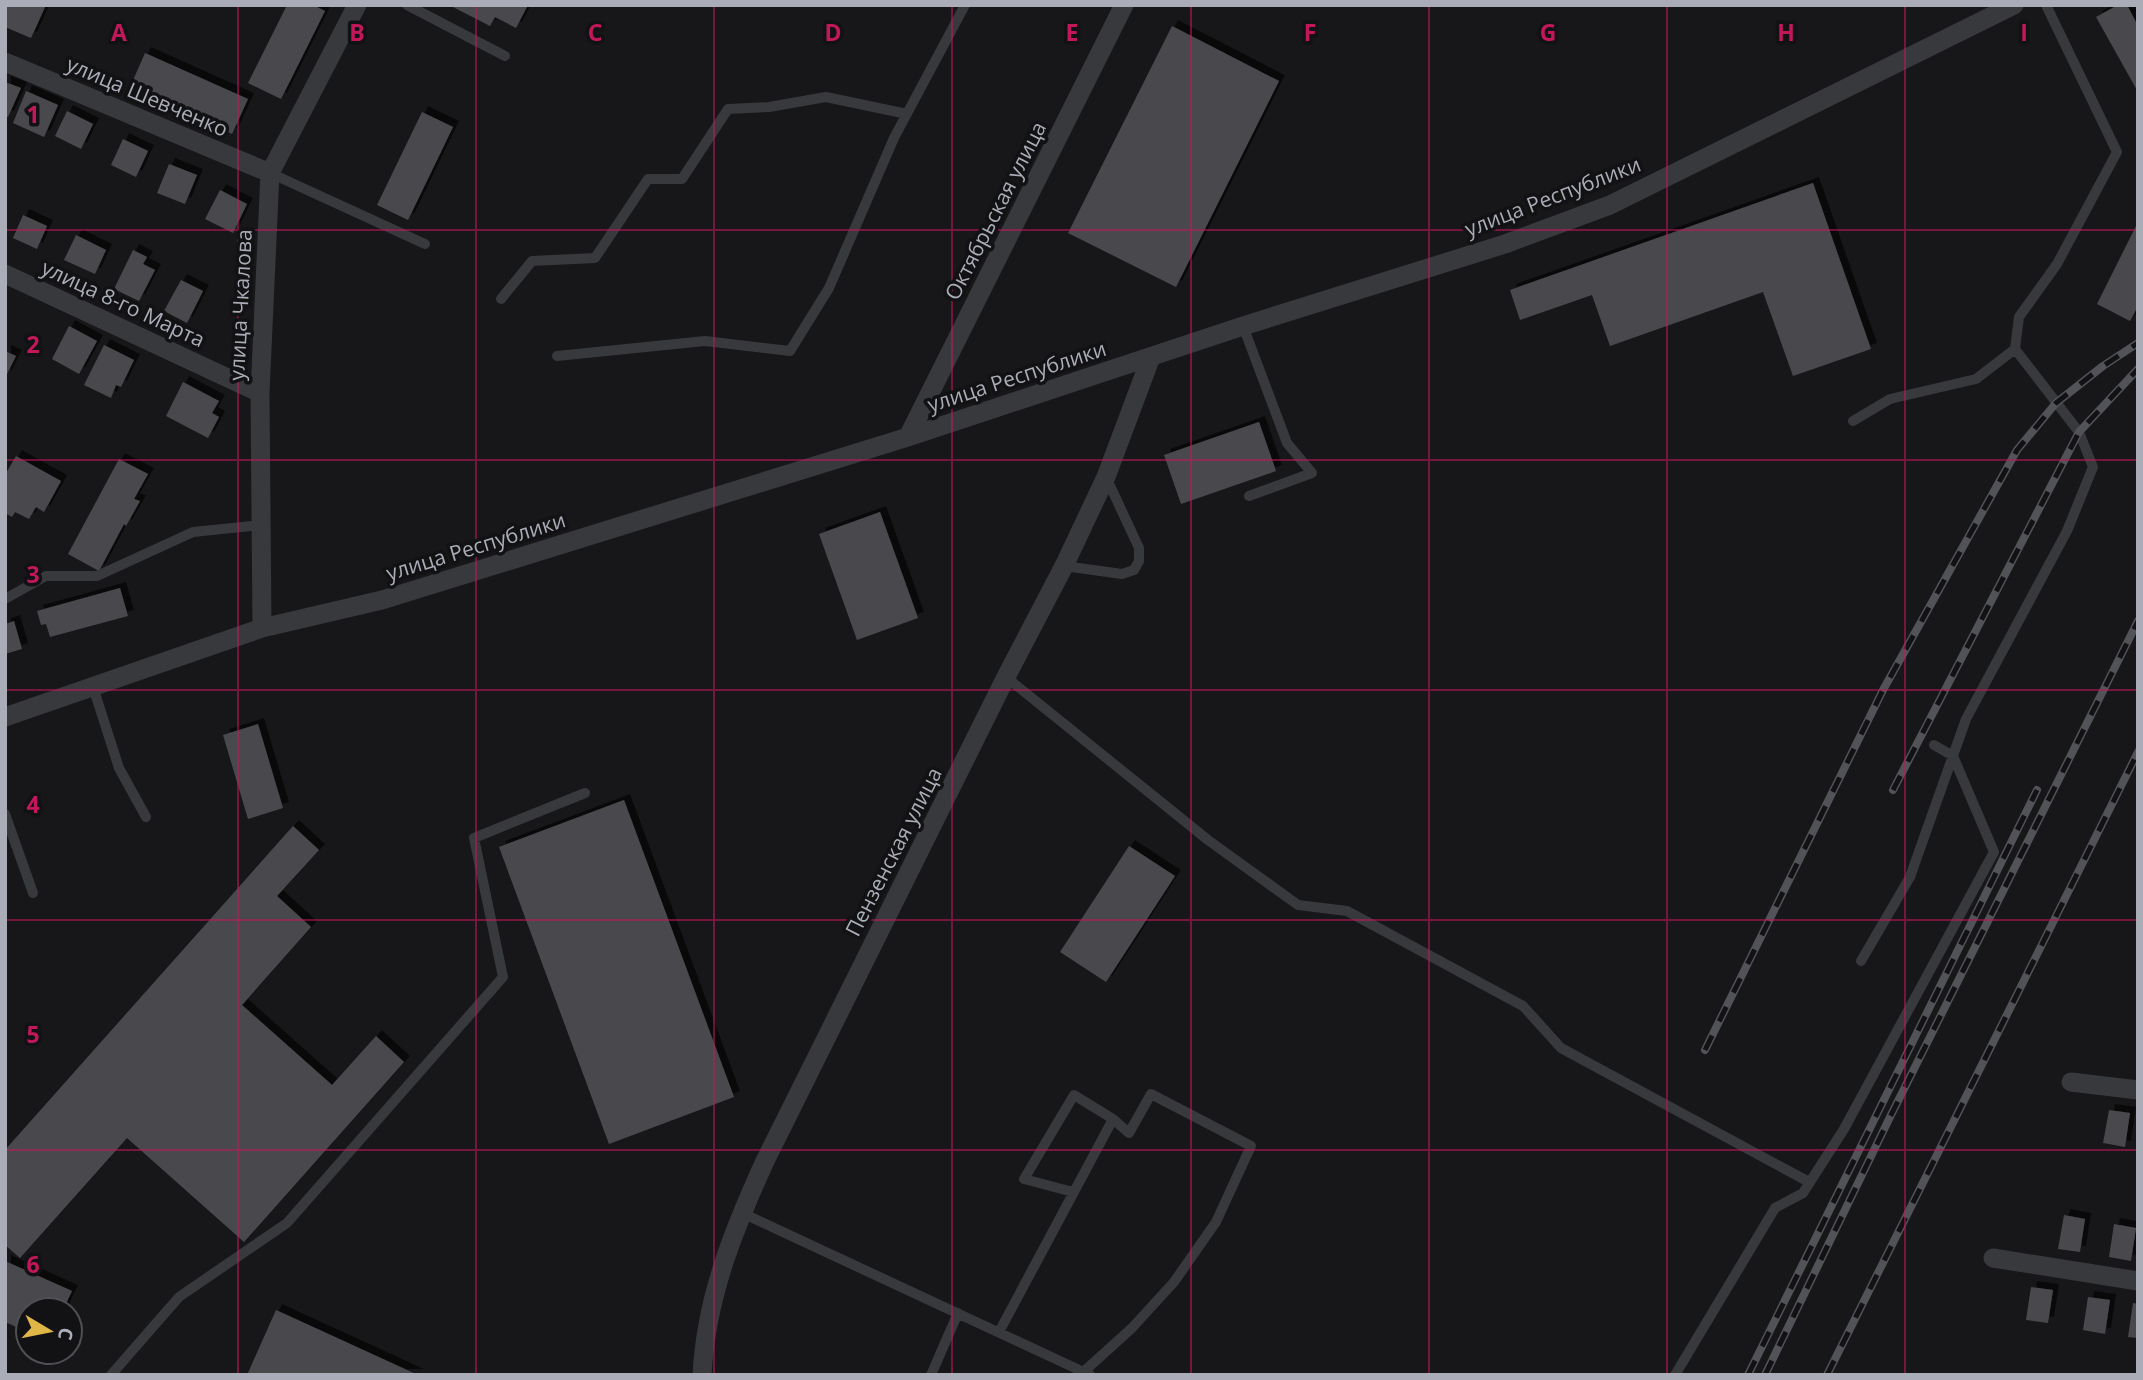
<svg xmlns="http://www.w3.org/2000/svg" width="2143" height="1380" font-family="'Open Sans',sans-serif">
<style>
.building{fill:#49494d;filter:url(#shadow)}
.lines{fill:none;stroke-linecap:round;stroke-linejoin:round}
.lane{stroke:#38393d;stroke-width:10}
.street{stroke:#38393d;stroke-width:19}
.rail-casing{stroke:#515358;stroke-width:8}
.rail{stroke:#121214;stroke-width:5;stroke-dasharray:16;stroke-linecap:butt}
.grid{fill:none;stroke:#c2185b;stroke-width:2;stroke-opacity:0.55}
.labels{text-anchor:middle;stroke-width:7;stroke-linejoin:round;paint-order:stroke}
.street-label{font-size:21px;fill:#aaadb7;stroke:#121214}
.grid-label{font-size:23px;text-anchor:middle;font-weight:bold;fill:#c2185b;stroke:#121214;stroke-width:7;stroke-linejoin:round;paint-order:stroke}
</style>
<defs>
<filter id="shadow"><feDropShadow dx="6" dy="-6" stdDeviation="0" flood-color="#0009"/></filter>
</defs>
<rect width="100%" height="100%" fill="#171719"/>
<path class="building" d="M 7,5 L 46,5 L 31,38 L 5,27 Z
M 287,5 L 313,5 L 325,11 L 281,99 L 248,83 Z
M 449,5 L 528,5 L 516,28 L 495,17 L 490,26 Z
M 2118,5 L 2127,5 L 2138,26 L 2138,92 L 2096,17 Z
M 1172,26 L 1279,81 L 1176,287 L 1068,233 Z
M 145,53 L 248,99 L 232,134 L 130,87 Z
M 5,82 L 21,88 L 8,117 L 5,116 Z
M 26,91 L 58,105 L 44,137 L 13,123 Z
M 67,111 L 93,124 L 81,149 L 55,136 Z
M 422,112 L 453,127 L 408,220 L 377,205 Z
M 123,139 L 148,151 L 136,177 L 111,165 Z
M 169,164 L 197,175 L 185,204 L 157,193 Z
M 1813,183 L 1871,349 L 1793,376 L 1763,292 L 1610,346 L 1592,295 L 1520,320 L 1510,290 Z
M 220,190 L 247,204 L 233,233 L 205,219 Z
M 23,215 L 47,226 L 37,249 L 13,238 Z
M 2136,226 L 2138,227 L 2138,306 L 2130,321 L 2097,304 Z
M 76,235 L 106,250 L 95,274 L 64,260 Z
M 133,250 L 147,257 L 143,264 L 155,270 L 139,301 L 114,289 Z
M 181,280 L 203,291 L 187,323 L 164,311 Z
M 69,326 L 97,341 L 79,374 L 52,359 Z
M 104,345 L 134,360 L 121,387 L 116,385 L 111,398 L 84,385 Z
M 5,351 L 16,356 L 5,378 Z
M 183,382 L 219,401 L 212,413 L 219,417 L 208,438 L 166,416 Z
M 1259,422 L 1276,471 L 1181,504 L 1164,455 Z
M 16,456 L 61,481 L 44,512 L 36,507 L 29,519 L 15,512 L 12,517 L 5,513 L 5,475 Z
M 119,459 L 148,474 L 134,499 L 140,501 L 126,526 L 124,524 L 99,571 L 68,554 Z
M 880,512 L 918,618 L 857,640 L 819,534 Z
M 120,588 L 128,616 L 50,637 L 46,624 L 41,625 L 37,611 Z
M 14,621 L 22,649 L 5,654 L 5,624 Z
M 258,724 L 283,808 L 248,819 L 223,735 Z
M 624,800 L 734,1097 L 609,1144 L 499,847 Z
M 293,826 L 319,850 L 277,896 L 311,927 L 242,1005 L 332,1085 L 376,1036 L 404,1062 L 244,1242 L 127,1138 L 20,1258 L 5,1245 L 5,1150 Z
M 1129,846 L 1175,876 L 1106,982 L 1060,952 Z
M 2109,1110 L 2130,1113 L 2125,1147 L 2103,1143 Z
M 2064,1215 L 2085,1219 L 2080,1252 L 2058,1249 Z
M 2114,1224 L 2136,1228 L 2131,1261 L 2109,1257 Z
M 5,1261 L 72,1291 L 63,1310 L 28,1310 L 28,1332 L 5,1322 Z
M 2031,1287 L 2053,1290 L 2048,1323 L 2026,1320 Z
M 2088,1297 L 2110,1300 L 2105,1334 L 2083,1330 Z
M 2133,1303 L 2138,1304 L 2138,1338 L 2128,1337 Z
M 276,1310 L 418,1375 L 247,1375 Z"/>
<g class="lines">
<path class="lane" d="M 407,5 L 505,56
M 270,173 L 425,244
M 501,299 L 532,261 L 595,258 L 648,179 L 682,179 L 728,109 L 769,107 L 826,97 L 907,114
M 1243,326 L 1287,443 L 1312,473 L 1249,496
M 557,356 L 705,341 L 790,351 L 829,288 L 894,138 L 965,5
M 1853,421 L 1890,399 L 1976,379 L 2015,349
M 1064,566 L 1122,574 L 1134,570 L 1139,561 L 1139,548 L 1106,477
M 5,599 L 46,576 L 97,576 L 193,532 L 261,525
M 1006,677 L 1208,840 L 1298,905 L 1347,911 L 1523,1006 L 1561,1048 L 1809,1182
M 93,687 L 119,768 L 146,817
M 5,814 L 33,893
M 1861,961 L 1910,877 L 1966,719 L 2067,531 L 2093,467 L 2079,432 L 2015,349 L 2019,317 L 2057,264 L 2117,152 L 2046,5
M 742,1213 L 1090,1375
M 999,1332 L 1113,1119 L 1074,1095 L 1024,1179 L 1073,1192
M 111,1375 L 179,1297 L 287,1223 L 503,977 L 474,838 L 585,793
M 931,1375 L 958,1313
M 1080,1375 L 1132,1328 L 1174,1282 L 1216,1222 L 1251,1146 L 1151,1094 L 1129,1133 L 1113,1119
M 1675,1375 L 1775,1208 L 1803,1193 L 1844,1129 L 1994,852 L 1953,756 L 1934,745"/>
<path class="street" d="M 5,62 L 270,173
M 5,274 L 260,393
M 908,437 L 1124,5
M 262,628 L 260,393 L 270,173 L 357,5
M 5,717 L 262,628 L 382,600 L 908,437 L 1243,326 L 1505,244 L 1610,205 L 2014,5
M 2071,1082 L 2138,1090
M 1993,1258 L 2138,1281
M 702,1375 C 706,1298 733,1231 765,1161 L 1006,677 L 1064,566 L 1106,477 L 1151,357"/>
<g class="rail-casing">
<path id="rail" d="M 1893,790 L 2079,432 L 2138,369
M 1705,1050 L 1883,690 L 2017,450 L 2056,403 L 2103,366 L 2138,343
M 1748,1375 L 2037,790
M 1765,1375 L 1890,1117 L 2138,621
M 1827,1375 L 2138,752"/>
</g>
<use href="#rail" class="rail"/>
</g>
<path class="grid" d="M 238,5 L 238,1375M 476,5 L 476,1375M 714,5 L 714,1375M 952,5 L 952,1375M 1191,5 L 1191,1375M 1429,5 L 1429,1375M 1667,5 L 1667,1375M 1905,5 L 1905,1375M 5,230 L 2138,230M 5,460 L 2138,460M 5,690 L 2138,690M 5,920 L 2138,920M 5,1150 L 2138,1150"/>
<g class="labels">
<g class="street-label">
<text transform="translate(147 97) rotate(23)" y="7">улица Шевченко</text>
<text transform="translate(1553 197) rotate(-21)" y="7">улица Республики</text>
<text transform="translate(996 211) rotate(-63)" y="7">Октябрьская улица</text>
<text transform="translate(123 304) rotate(25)" y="7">улица 8-го Марта</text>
<text transform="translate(241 305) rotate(-87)" y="7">улица Чкалова</text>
<text transform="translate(1017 377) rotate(-18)" y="7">улица Республики</text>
<text transform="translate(476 547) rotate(-17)" y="7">улица Республики</text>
<text transform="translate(894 852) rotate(-63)" y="7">Пензенская улица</text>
</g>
</g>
<g class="grid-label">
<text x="119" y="41">A</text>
<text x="357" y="41">B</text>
<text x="595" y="41">C</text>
<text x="833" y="41">D</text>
<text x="1072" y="41">E</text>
<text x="1310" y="41">F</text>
<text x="1548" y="41">G</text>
<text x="1786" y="41">H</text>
<text x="2024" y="41">I</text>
<text x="33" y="123">1</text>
<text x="33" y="353">2</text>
<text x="33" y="583">3</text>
<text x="33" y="813">4</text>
<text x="33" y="1043">5</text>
<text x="33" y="1273">6</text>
</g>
<rect width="2143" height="1380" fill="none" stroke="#aaadb7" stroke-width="14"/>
<g transform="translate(49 1331) rotate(100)"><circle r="33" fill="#121214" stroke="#4f5055" stroke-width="2"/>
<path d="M0-5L12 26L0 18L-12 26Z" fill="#e0b747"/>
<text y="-10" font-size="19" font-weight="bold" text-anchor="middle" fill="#aaadb7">С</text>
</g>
</svg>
